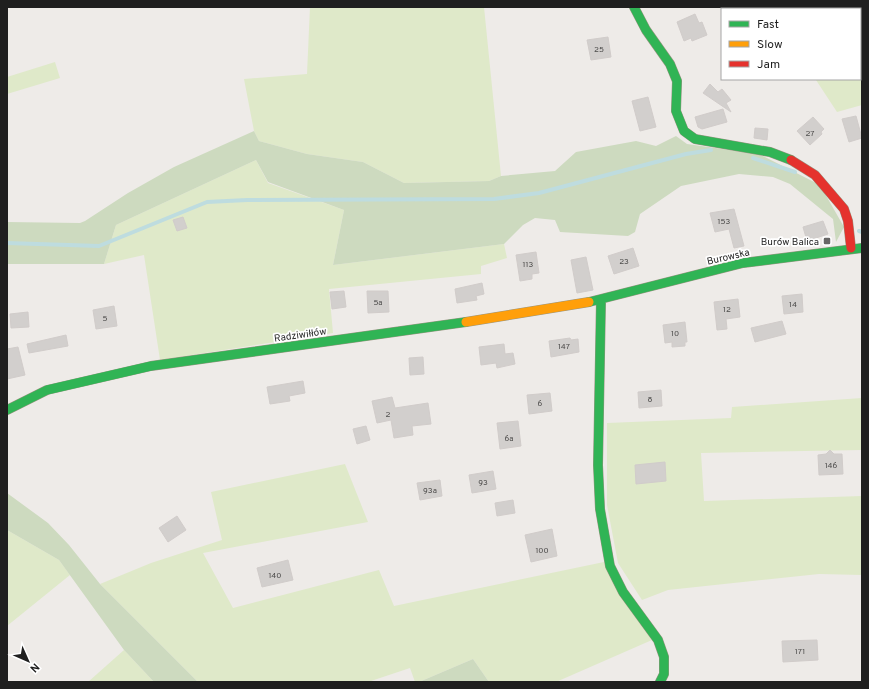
<svg xmlns="http://www.w3.org/2000/svg" width="869" height="689" font-family="Overpass,sans-serif">
<style>
.grass{fill:#dfe9c9}
.forest{fill:#cddabf}
.lines{fill:none;stroke-linecap:round;stroke-linejoin:round}
.stream{stroke:#bedcdf;stroke-width:4}
.building{fill:#d2cfcd;stroke:#d1ccca}
.fast-casing{stroke:#989581;stroke-width:10}
.slow-casing{stroke:#989581;stroke-width:10}
.jam-casing{stroke:#989581;stroke-width:10}
.fast{stroke:#30b455;stroke-width:9}
.slow{stroke:#ff9f0a;stroke-width:9}
.jam{stroke:#e5322d;stroke-width:9}
.poi-dot{fill:#676665;stroke:#fff;stroke-width:1.5}
.labels{text-anchor:middle;stroke-width:3.5;stroke-linejoin:round;paint-order:stroke}
.number-label{font-size:8px;fill:#4c4b4a}
.poi-label{font-size:10px;fill:#1f1f1f;stroke:#fff;text-anchor:end}
.street-label{font-size:10px;fill:#1f1f1f;stroke:#fff}
</style>
<rect width="100%" height="100%" fill="#eeebe8"/>
<path class="grass" d="M 310,7 L 484,7 L 501,176 L 489,181 L 404,183 L 363,162 L 307,154 L 259,141 L 254,131 L 244,79 L 307,74 Z
M 862,50 L 862,105 L 837,112 L 816,80 L 860,79 L 860,51 Z
M 55,62 L 60,78 L 7,94 L 7,77 Z
M 256,160 L 268,183 L 344,210 L 333,265 L 504,244 L 507,258 L 481,266 L 481,274 L 329,289 L 333,333 L 160,360 L 144,255 L 104,264 L 116,225 Z
M 862,398 L 862,450 L 701,453 L 704,501 L 862,496 L 862,575 L 819,574 L 668,590 L 642,600 L 618,563 L 607,505 L 607,423 L 731,418 L 732,407 Z
M 345,464 L 368,522 L 203,553 L 233,608 L 379,570 L 394,606 L 604,562 L 652,640 L 556,682 L 489,682 L 473,659 L 419,682 L 415,682 L 410,668 L 368,682 L 198,682 L 100,584 L 151,563 L 222,540 L 211,492 Z
M 7,530 L 59,560 L 70,575 L 7,626 Z
M 124,650 L 154,682 L 88,682 Z"/>
<path class="forest" d="M 254,131 L 259,141 L 307,154 L 363,162 L 404,183 L 489,181 L 501,176 L 555,171 L 576,152 L 636,141 L 656,146 L 676,136 L 687,144 L 759,154 L 820,185 L 844,227 L 836,242 L 833,219 L 790,184 L 773,177 L 739,174 L 681,186 L 640,214 L 635,232 L 628,236 L 560,232 L 555,220 L 535,218 L 523,225 L 504,244 L 333,265 L 344,210 L 268,182 L 256,160 L 116,225 L 104,264 L 7,264 L 7,222 L 80,223 L 85,221 L 128,193 L 174,167 Z
M 7,493 L 48,523 L 69,545 L 100,584 L 198,682 L 154,682 L 124,650 L 59,560 L 7,530 Z
M 473,659 L 489,682 L 419,682 Z"/>
<g class="lines">
<path class="stream" d="M 753,158 L 795,172
M 859,231 L 862,232
M 7,243 L 99,246 L 207,202 L 247,200 L 494,199 L 539,193 L 686,154 L 711,150"/>
</g>
<path class="building" d="M 695,14 L 699,23 L 702,22 L 707,35 L 692,41 L 691,38 L 684,41 L 677,22 Z
M 608,37 L 611,57 L 591,60 L 587,40 Z
M 710,84 L 718,92 L 722,89 L 731,100 L 726,103 L 731,112 L 703,93 Z
M 648,97 L 656,127 L 640,131 L 632,101 Z
M 723,109 L 727,122 L 702,129 L 698,127 L 695,117 Z
M 856,116 L 862,138 L 849,142 L 842,119 Z
M 813,117 L 824,129 L 821,132 L 822,134 L 810,145 L 797,131 Z
M 755,128 L 768,129 L 767,140 L 754,138 Z
M 734,209 L 744,246 L 734,248 L 729,229 L 715,232 L 710,213 Z
M 183,217 L 187,228 L 177,231 L 173,220 Z
M 823,221 L 828,234 L 807,241 L 803,227 Z
M 633,248 L 639,266 L 614,274 L 608,256 Z
M 536,252 L 539,273 L 532,274 L 532,279 L 520,281 L 516,255 Z
M 586,257 L 593,290 L 577,293 L 571,260 Z
M 482,283 L 484,294 L 476,296 L 477,300 L 457,303 L 455,289 Z
M 344,291 L 346,307 L 332,309 L 330,292 Z
M 367,291 L 388,291 L 389,312 L 368,313 Z
M 802,294 L 803,312 L 784,314 L 782,296 Z
M 738,299 L 740,317 L 726,319 L 727,329 L 717,330 L 714,302 Z
M 114,306 L 117,326 L 96,329 L 93,310 Z
M 28,312 L 29,327 L 11,328 L 10,314 Z
M 782,321 L 786,334 L 755,342 L 751,328 Z
M 685,322 L 687,342 L 685,342 L 685,346 L 672,347 L 672,342 L 665,343 L 663,325 Z
M 66,335 L 68,346 L 29,353 L 27,344 Z
M 570,338 L 571,340 L 578,339 L 579,352 L 551,357 L 549,341 Z
M 504,344 L 505,354 L 513,353 L 515,364 L 497,368 L 496,363 L 481,365 L 479,347 Z
M 18,347 L 25,375 L 7,379 L 7,349 Z
M 423,357 L 424,374 L 410,375 L 409,358 Z
M 303,381 L 305,393 L 289,396 L 290,401 L 270,404 L 267,387 Z
M 661,390 L 662,406 L 639,408 L 638,392 Z
M 550,393 L 552,411 L 529,414 L 527,395 Z
M 392,397 L 395,408 L 428,403 L 431,424 L 412,426 L 413,435 L 394,438 L 391,420 L 377,423 L 372,401 Z
M 518,421 L 521,446 L 500,449 L 497,423 Z
M 366,426 L 370,440 L 357,444 L 353,429 Z
M 830,450 L 834,454 L 842,454 L 843,474 L 819,475 L 818,455 L 826,454 Z
M 665,462 L 666,481 L 636,484 L 635,465 Z
M 493,471 L 496,489 L 472,493 L 469,475 Z
M 440,480 L 442,496 L 420,500 L 417,483 Z
M 513,500 L 515,513 L 497,516 L 495,503 Z
M 177,516 L 186,530 L 168,542 L 159,528 Z
M 552,529 L 557,556 L 531,562 L 525,535 Z
M 288,560 L 293,580 L 262,587 L 257,568 Z
M 817,640 L 818,660 L 783,662 L 782,641 Z"/>
<g class="lines">
<g class="fast-casing">
<path id="fast" d="M 634,7 L 646,30 L 670,64 L 677,81 L 676,111 L 684,131 L 695,139 L 770,152 L 791,160
M 601,300 L 598,465 L 600,509 L 610,566 L 623,592 L 658,640 L 664,657 L 664,674 L 660,682
M 589,302 L 743,263 L 862,248
M 7,410 L 47,390 L 151,366 L 466,322"/>
</g>
<g class="slow-casing">
<path id="slow" d="M 466,322 L 589,302"/>
</g>
<g class="jam-casing">
<path id="jam" d="M 791,160 L 815,175 L 844,209 L 848,221 L 851,248"/>
</g>
<use href="#fast" class="fast"/>
<use href="#slow" class="slow"/>
<use href="#jam" class="jam"/>
</g>
<rect class="poi-dot" x="823" y="237" width="8" height="8" rx="2"/>
<g class="labels">
<g class="number-label">
<text x="599" y="52">25</text>
<text x="810" y="136">27</text>
<text x="724" y="224">153</text>
<text x="624" y="264">23</text>
<text x="528" y="267">113</text>
<text x="378" y="305">5a</text>
<text x="793" y="307">14</text>
<text x="727" y="312">12</text>
<text x="105" y="321">5</text>
<text x="675" y="336">10</text>
<text x="564" y="349">147</text>
<text x="650" y="402">8</text>
<text x="540" y="406">6</text>
<text x="388" y="417">2</text>
<text x="509" y="441">6a</text>
<text x="831" y="468">146</text>
<text x="483" y="485">93</text>
<text x="430" y="493">93a</text>
<text x="542" y="553">100</text>
<text x="275" y="578">140</text>
<text x="800" y="654">171</text>
</g>
<g class="poi-label">
<text x="819" y="245">Burów Balica</text>
</g>
<g class="street-label">
<text transform="translate(728 256) rotate(-13)" y="4">Burowska</text>
<text transform="translate(300 334) rotate(-8)" y="4">Radziwiłłów</text>
</g>
</g>
<rect width="869" height="689" fill="none" stroke="#1f1f1f" stroke-width="16"/>
<rect x="721" y="8" width="140" height="72" fill="#ffffff" stroke="#a5a5a5"/>
<rect x="729" y="21" width="20" height="6" fill="#30b455" stroke="#a5a5a5"/>
<text x="757" y="28" font-size="12" fill="#1f1f1f">Fast</text>
<rect x="729" y="41" width="20" height="6" fill="#ff9f0a" stroke="#a5a5a5"/>
<text x="757" y="48" font-size="12" fill="#1f1f1f">Slow</text>
<rect x="729" y="61" width="20" height="6" fill="#e5322d" stroke="#a5a5a5"/>
<text x="757" y="68" font-size="12" fill="#1f1f1f">Jam</text>
<g transform="translate(28 661) rotate(135)" stroke="#ffffff" stroke-width="3" paint-order="stroke">
<path d="M0-3L7 15L0 10L-7 15Z" fill="#1f1f1f"/>
<text y="-6" font-size="11" font-weight="bold" text-anchor="middle" fill="#1f1f1f">N</text>
</g>
</svg>
